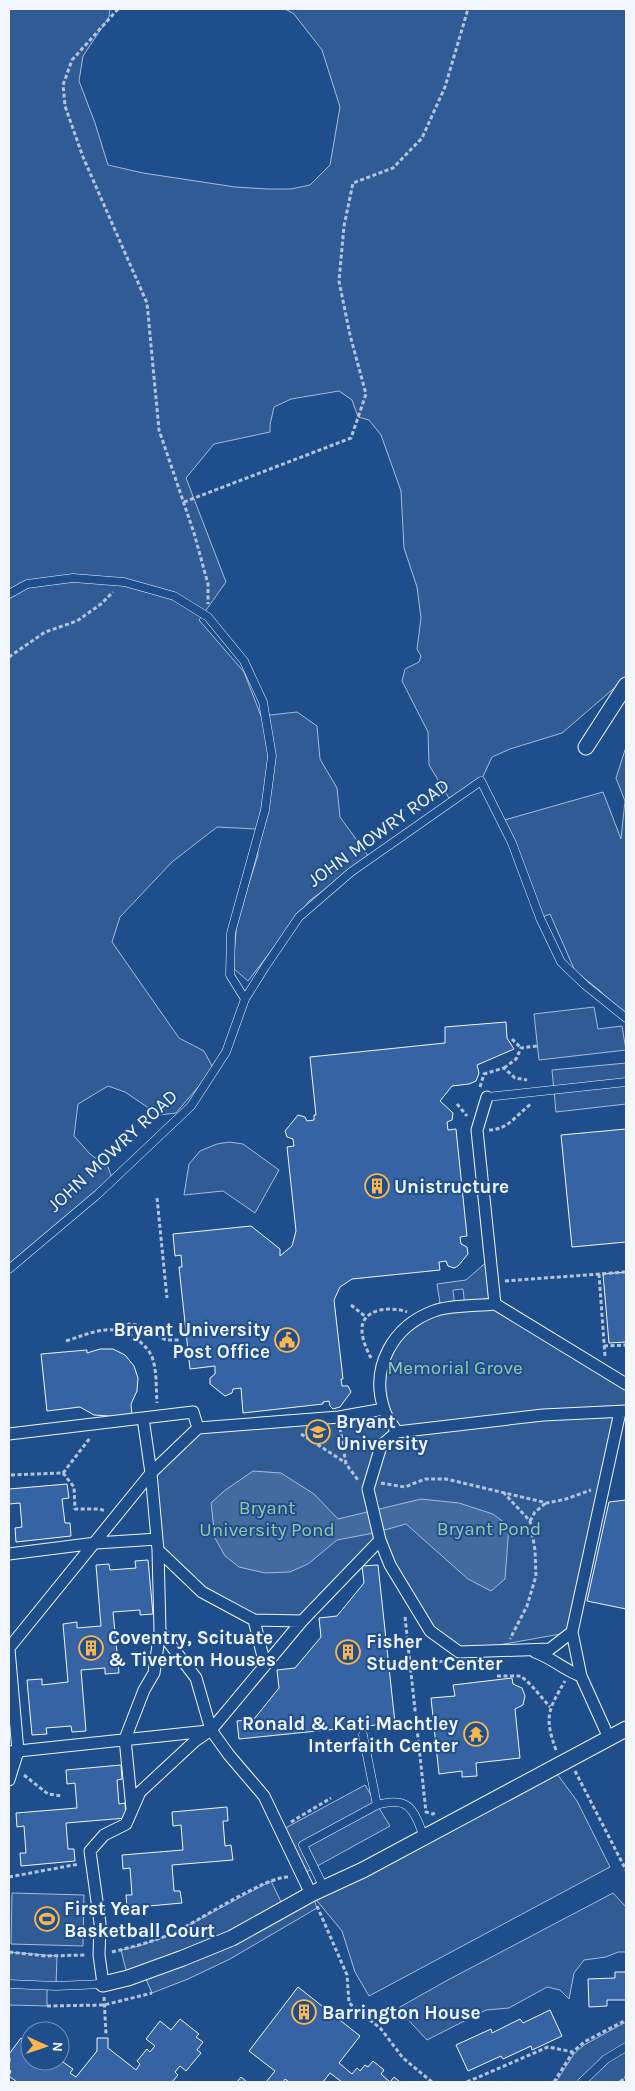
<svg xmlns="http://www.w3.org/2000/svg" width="635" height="2091" font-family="Karla,sans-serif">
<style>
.built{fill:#305b95;stroke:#a8bbd7;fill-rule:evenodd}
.water{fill:#446ba0;stroke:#a8bbd7}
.building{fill:#3563a3;stroke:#f2f6ff}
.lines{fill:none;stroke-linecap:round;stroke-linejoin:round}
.service-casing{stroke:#f2f6ff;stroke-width:9}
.pedestrian-casing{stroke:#f2f6ff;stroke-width:13}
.minor-casing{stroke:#f2f6ff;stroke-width:17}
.path{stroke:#b3c4dc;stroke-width:3;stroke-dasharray:4 2.5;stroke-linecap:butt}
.service{stroke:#1f4e8c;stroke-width:8}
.pedestrian{stroke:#1f4e8c;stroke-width:11}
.minor{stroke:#1f4e8c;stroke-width:15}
.labels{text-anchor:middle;stroke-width:4;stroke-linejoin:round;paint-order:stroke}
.street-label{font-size:19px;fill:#f2f6ff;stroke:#1f4e8c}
.poi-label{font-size:19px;font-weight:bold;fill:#f2f6ff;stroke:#1f4e8c;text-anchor:start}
.park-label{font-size:19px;fill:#97c8a6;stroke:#1f4e8c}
</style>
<rect width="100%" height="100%" fill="#1f4e8c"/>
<path class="built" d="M 9,9 L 110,9 L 109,17 L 83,56 L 79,81 L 95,123 L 108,165 L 143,173 L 235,187 L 268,189 L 291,189 L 310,185 L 330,165 L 340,107 L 322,50 L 294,14 L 285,9 L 626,9 L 626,696 L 619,684 L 562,733 L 510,749 L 492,757 L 480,783 L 449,798 L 429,765 L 428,732 L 402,681 L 405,669 L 419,662 L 421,656 L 417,649 L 421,618 L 417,587 L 404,548 L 401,491 L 381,435 L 369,420 L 358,417 L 352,400 L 339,391 L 291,399 L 274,407 L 270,425 L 270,432 L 214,444 L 186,478 L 226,582 L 199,620 L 244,672 L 261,716 L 297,712 L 317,726 L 320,759 L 337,788 L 340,817 L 369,857 L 309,901 L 248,981 L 233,968 L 237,920 L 258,855 L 256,829 L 217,827 L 172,862 L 120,917 L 112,942 L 179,1038 L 204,1051 L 212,1066 L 210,1073 L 176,1113 L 159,1115 L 125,1092 L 108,1086 L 78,1104 L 74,1136 L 90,1154 L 108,1167 L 113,1181 L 9,1267 Z
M 626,747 L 626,1016 L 599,990 L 575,971 L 550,914 L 540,918 L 501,821 L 603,792 L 621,839 L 625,801 L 616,778 Z
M 594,1007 L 598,1029 L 622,1026 L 626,1050 L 539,1060 L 534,1014 Z
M 626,1063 L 626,1104 L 556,1112 L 552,1070 Z
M 229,1142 L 243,1144 L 279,1170 L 255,1213 L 223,1191 L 184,1195 L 189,1164 L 200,1151 L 217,1144 Z
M 490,1259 L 495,1304 L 626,1384 L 626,1411 L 620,1412 L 572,1632 L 459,1652 L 430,1631 L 380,1540 L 302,1621 L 254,1620 L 202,1592 L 158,1550 L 151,1473 L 198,1428 L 384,1409 L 396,1429 L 379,1375 L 390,1345 L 441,1310 L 437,1284 L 466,1280 ZM 463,1289 L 465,1307 L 455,1308 L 453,1290 Z
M 549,1763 L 577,1801 L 610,1867 L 369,1996 L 355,1972 L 342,1931 L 313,1896 L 317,1908 L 230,1959 L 188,1979 L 152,1993 L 143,1972 L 128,1978 L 121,1950 L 139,1946 L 172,1934 L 271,1881 L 283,1906 Z
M 365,1785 L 390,1826 L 301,1875 L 278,1832 Z
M 12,1893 L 84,1895 L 83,1946 L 11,1944 Z
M 613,1893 L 626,1907 L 626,1952 L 618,1952 L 606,1957 L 584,1960 L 574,1973 L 569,1999 L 560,1990 L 547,1987 L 509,2008 L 486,2010 L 427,2040 L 399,2010 L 400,2007 L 446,1981 Z
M 9,1952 L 57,1956 L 56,1986 L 47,1986 L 47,2006 L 9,2005 Z
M 626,2022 L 626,2077 L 620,2082 L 556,2082 L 574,2054 L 584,2045 Z"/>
<path class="water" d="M 253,1471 L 281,1473 L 314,1494 L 338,1519 L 421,1499 L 459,1503 L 493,1514 L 509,1526 L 505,1579 L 491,1591 L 468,1579 L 406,1524 L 374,1533 L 337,1540 L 308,1564 L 290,1572 L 265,1573 L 239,1567 L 225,1556 L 215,1538 L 211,1503 L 224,1491 Z"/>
<path class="building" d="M 506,1022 L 507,1038 L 514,1049 L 477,1065 L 479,1073 L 476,1081 L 469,1084 L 452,1086 L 440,1101 L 453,1113 L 452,1120 L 447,1122 L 448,1130 L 456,1129 L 467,1236 L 460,1237 L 461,1244 L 467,1247 L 468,1254 L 458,1266 L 454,1268 L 448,1266 L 446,1261 L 439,1262 L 440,1270 L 352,1279 L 340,1287 L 334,1300 L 343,1379 L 341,1379 L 342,1386 L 348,1386 L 351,1392 L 340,1407 L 333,1409 L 330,1406 L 329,1401 L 323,1402 L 323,1404 L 243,1413 L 241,1388 L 233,1389 L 232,1393 L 225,1396 L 210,1384 L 210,1378 L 215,1374 L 215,1366 L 190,1369 L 179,1267 L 182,1267 L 181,1255 L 175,1256 L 173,1234 L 251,1226 L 280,1249 L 280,1256 L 292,1246 L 296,1231 L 287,1147 L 294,1146 L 293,1139 L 287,1137 L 285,1131 L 298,1115 L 305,1117 L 307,1121 L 314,1120 L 314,1115 L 316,1115 L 310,1057 L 445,1043 L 445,1027 Z
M 626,1129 L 626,1242 L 572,1247 L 561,1135 Z
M 626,1272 L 626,1342 L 609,1343 L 603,1274 Z
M 100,1349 L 113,1349 L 125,1355 L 134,1366 L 138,1378 L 137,1391 L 131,1404 L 132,1416 L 110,1418 L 109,1416 L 94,1415 L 80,1407 L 47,1411 L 41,1354 L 87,1350 L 87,1353 Z
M 67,1484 L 69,1498 L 62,1499 L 65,1523 L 70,1523 L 71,1536 L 16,1542 L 15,1528 L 22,1527 L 20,1503 L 9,1504 L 9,1489 Z
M 626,1500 L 626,1609 L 587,1601 L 609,1502 Z
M 148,1560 L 153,1614 L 140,1615 L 140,1610 L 113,1612 L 119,1673 L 105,1674 L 105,1668 L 81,1670 L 86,1731 L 72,1732 L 71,1726 L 46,1728 L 47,1734 L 32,1735 L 27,1680 L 42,1679 L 42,1685 L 68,1682 L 63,1624 L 77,1622 L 77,1628 L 101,1626 L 96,1565 L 109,1564 L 110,1570 L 136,1568 L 135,1561 Z
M 378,1565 L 395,1723 L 239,1739 L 237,1721 L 254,1719 L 279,1688 L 277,1670 L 295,1668 L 321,1637 L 319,1618 L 337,1616 L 364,1583 L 362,1566 Z
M 512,1678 L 513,1684 L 522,1688 L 525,1696 L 523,1705 L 515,1709 L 520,1758 L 476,1763 L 477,1776 L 462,1777 L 462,1771 L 439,1774 L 431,1698 L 455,1696 L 453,1685 Z
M 121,1765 L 122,1779 L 117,1780 L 119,1804 L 125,1803 L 126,1818 L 66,1823 L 68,1849 L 74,1849 L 75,1861 L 21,1866 L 20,1853 L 26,1853 L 24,1826 L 17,1827 L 16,1813 L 77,1808 L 75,1783 L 67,1784 L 66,1770 Z
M 227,1807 L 228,1821 L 223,1821 L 225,1846 L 231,1845 L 233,1860 L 172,1865 L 174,1891 L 180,1891 L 182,1903 L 127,1908 L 126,1895 L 132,1895 L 130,1868 L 123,1869 L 122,1855 L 183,1850 L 181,1825 L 173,1826 L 172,1812 Z
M 615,1972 L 626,1972 L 626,2000 L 607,2000 L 607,2006 L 589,2007 L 588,1979 L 615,1978 Z
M 298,1987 L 360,2036 L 339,2063 L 352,2074 L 357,2068 L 360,2071 L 365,2065 L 368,2067 L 373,2061 L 384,2070 L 381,2074 L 390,2082 L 394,2077 L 400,2082 L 342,2082 L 330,2073 L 323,2082 L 289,2082 L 285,2079 L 283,2082 L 266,2082 L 275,2071 L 249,2051 Z
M 550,2010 L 562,2036 L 532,2050 L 531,2046 L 503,2059 L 501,2056 L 468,2071 L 456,2045 L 491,2029 L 492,2033 L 520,2019 L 523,2023 Z
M 180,2019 L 199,2034 L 196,2037 L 203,2042 L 197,2050 L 201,2053 L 186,2071 L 180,2066 L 175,2072 L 178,2075 L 172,2082 L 17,2082 L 9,2076 L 11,2071 L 9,2069 L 10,2059 L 9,2054 L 21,2038 L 30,2045 L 30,2061 L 55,2061 L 58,2063 L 60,2060 L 73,2069 L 70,2073 L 76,2077 L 97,2051 L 97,2038 L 108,2038 L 108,2048 L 136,2070 L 140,2064 L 137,2061 L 147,2049 L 150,2052 L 155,2046 L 146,2039 L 160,2021 L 171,2030 Z
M 241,2077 L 247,2082 L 237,2082 Z"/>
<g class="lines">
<g class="service-casing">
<path id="service" d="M 9,594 L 27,584 L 73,578 L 124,582 L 174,596 L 208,617 L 244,661 L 263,702 L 272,756 L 265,810 L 231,933 L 230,975 L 245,999
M 487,1097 L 626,1082
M 9,1269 L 98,1194 L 191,1106 L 226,1052 L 245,999 L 265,967 L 299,917 L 351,872 L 481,781 L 512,843 L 540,918 L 561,962 L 585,985 L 626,1018
M 363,1735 L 377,1805
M 324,1888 L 303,1845 L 377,1805 C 410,1795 414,1811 424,1837
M 9,1984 L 56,1986 L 103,1984
M 582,2082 L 606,2059 L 626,2047"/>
</g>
<g class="pedestrian-casing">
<path id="pedestrian" d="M 487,1097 L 477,1130 L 495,1304 C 477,1306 450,1305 434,1311 C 393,1326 370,1367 384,1409 C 386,1417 393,1425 397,1432 L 381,1446 L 368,1489 L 380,1540 L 390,1565 L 430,1631 L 459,1652 L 550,1649 L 572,1632
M 495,1304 L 626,1384
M 143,1418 L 151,1473 L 158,1550 L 160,1631 L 196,1678 L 211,1730 L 229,1755 L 264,1796 L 311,1894
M 397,1432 L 543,1415 L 626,1411
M 9,1434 L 193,1412 L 198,1428 L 339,1417 L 384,1409
M 9,1554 L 96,1543 L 157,1539 L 158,1550 L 202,1592 L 254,1620 L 302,1621
M 254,1620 L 265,1665
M 9,1648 L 151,1473 L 198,1428
M 9,1649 L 18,1751 L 9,1780
M 535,1652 C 554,1659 564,1670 581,1676 L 609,1738
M 581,1676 L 572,1632 L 620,1412
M 9,1752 L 208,1731
M 132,1809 L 125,1739 L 144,1690 L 154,1673 L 160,1631
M 103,1984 L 99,1955 L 100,1923 L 90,1851 L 104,1835 L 126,1824 L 140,1792 L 195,1741 L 211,1730 L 302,1621 L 380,1540"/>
</g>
<g class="minor-casing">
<path id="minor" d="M 586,747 L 626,685
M 103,1984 L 128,1978 L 183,1958 L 232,1938 L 311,1894 L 363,1870 L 626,1729"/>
</g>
<path class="path" d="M 118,9 L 72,60 L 63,85 L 65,106 L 83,157 L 147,303 L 159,430 L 194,533 L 208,584 L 208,604
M 184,502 L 351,438 L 366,394 L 350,335 L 339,281 L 344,226 L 353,183 L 393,168 L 422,138 L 445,87 L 468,9
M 9,657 L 45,632 L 77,621 L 101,604 L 113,592
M 512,1039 L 521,1048
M 504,1068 L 516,1059 L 521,1048 L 537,1046
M 480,1087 L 484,1074 L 504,1068 L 515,1078 L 527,1080
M 457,1104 L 467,1116
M 489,1130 C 508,1130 517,1114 531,1104
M 157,1198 L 167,1298
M 599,1274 L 605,1356
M 505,1281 L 626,1272
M 351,1305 L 366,1317
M 122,1330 L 129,1324 L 137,1325 L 166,1340 L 179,1340
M 66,1341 C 94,1332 114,1321 139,1341 C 145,1346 151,1352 153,1360 C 157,1373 156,1390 157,1403
M 604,1346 L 626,1345
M 371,1358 C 367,1350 362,1340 362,1330 C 361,1308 392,1306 407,1312
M 340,1428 L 346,1464 L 358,1480
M 301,1434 L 346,1463
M 63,1473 L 90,1438
M 11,1475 L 63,1473 L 74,1487 L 75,1509 L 99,1509 L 106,1511
M 381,1483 L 405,1487 L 425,1479 L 446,1479 L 547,1503 L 566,1499 L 591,1490
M 503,1492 L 530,1521 L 535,1550 L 536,1576 L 527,1606 L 510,1639
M 530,1521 L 535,1512 L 546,1503
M 405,1617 L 426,1812 L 433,1814 L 435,1813
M 400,1666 L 446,1661
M 497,1676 L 521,1676 L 531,1685 L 550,1707
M 556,1750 C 544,1717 548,1710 565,1681
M 575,1771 L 626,1870
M 24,1775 L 48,1794 L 62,1796
M 291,1822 L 331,1798
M 9,1877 L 79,1864
M 317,1906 L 347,1975 L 349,2003 L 381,2029 L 403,2058 L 432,2082
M 9,1952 L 46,1956 L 86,1955
M 112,1952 C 132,1947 152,1942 171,1934 C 198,1922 265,1876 289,1877
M 104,1997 L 106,2034
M 47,2006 L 104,2005 L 152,1993
M 467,2082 L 548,2047 L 573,2052
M 554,2082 L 573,2052 L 584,2042 L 626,2020
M 620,2082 L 626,2077"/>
<use href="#service" class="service"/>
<use href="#pedestrian" class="pedestrian"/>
<use href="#minor" class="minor"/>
</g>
<defs>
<g id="building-ring" transform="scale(1.25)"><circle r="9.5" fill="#1f4e8c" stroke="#ffb74d" stroke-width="1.5"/><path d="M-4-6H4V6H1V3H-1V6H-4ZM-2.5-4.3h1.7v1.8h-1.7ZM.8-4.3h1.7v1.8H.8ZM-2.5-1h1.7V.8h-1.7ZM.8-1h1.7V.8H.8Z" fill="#ffb74d"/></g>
<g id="civic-ring" transform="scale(1.25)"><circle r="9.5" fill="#1f4e8c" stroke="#ffb74d" stroke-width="1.5"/><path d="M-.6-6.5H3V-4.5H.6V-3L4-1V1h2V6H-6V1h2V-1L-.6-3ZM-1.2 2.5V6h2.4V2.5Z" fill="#ffb74d"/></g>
<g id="university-ring" transform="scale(1.25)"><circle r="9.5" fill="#1f4e8c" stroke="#ffb74d" stroke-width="1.5"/><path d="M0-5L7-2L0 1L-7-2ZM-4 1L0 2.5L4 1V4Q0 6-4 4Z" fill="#ffb74d"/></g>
<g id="temple-ring" transform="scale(1.25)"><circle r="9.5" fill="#1f4e8c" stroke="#ffb74d" stroke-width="1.5"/><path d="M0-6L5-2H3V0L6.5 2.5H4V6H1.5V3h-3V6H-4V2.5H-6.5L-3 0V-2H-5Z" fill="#ffb74d"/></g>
<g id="stadium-ring" transform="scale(1.25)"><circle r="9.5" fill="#1f4e8c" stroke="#ffb74d" stroke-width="1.5"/><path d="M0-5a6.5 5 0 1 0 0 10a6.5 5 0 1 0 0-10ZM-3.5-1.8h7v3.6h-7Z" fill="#ffb74d"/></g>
</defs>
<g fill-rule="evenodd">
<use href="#building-ring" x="377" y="1186"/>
<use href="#civic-ring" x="287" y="1340"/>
<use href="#university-ring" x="318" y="1432"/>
<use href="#building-ring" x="91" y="1648"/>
<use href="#building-ring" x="348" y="1652"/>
<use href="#temple-ring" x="476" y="1734"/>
<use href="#stadium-ring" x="47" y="1919"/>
<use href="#building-ring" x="304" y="2012"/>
</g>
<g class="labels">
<g class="street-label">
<text transform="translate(378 832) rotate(-36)" y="7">JOHN MOWRY ROAD</text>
<text transform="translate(112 1150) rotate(-43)" y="7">JOHN MOWRY ROAD</text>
</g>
<g class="poi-label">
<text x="394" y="1193">Unistructure</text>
<text x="270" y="1336" text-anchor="end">Bryant University<tspan x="270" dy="22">Post Office</tspan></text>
<text x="336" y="1428">Bryant<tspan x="336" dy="22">University</tspan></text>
<text x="108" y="1644">Coventry, Scituate<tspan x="108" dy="22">&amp; Tiverton Houses</tspan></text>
<text x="366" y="1648">Fisher<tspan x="366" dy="22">Student Center</tspan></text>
<text x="458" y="1730" text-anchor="end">Ronald &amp; Kati Machtley<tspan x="458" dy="22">Interfaith Center</tspan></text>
<text x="64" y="1915">First Year<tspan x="64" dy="22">Basketball Court</tspan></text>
<text x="322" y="2019">Barrington House</text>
</g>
<g class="park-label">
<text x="455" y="1374">Memorial Grove</text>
<text x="267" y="1514">Bryant<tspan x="267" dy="22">University Pond</tspan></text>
<text x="489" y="1535">Bryant Pond</text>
</g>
</g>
<rect width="635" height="2091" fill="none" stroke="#f2f6ff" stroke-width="20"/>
<g transform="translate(45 2046) rotate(93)"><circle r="24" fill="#1f4e8c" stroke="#7391ba"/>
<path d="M0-4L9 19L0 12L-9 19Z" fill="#ffb74d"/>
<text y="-8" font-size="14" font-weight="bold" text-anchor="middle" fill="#f2f6ff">N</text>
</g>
</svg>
